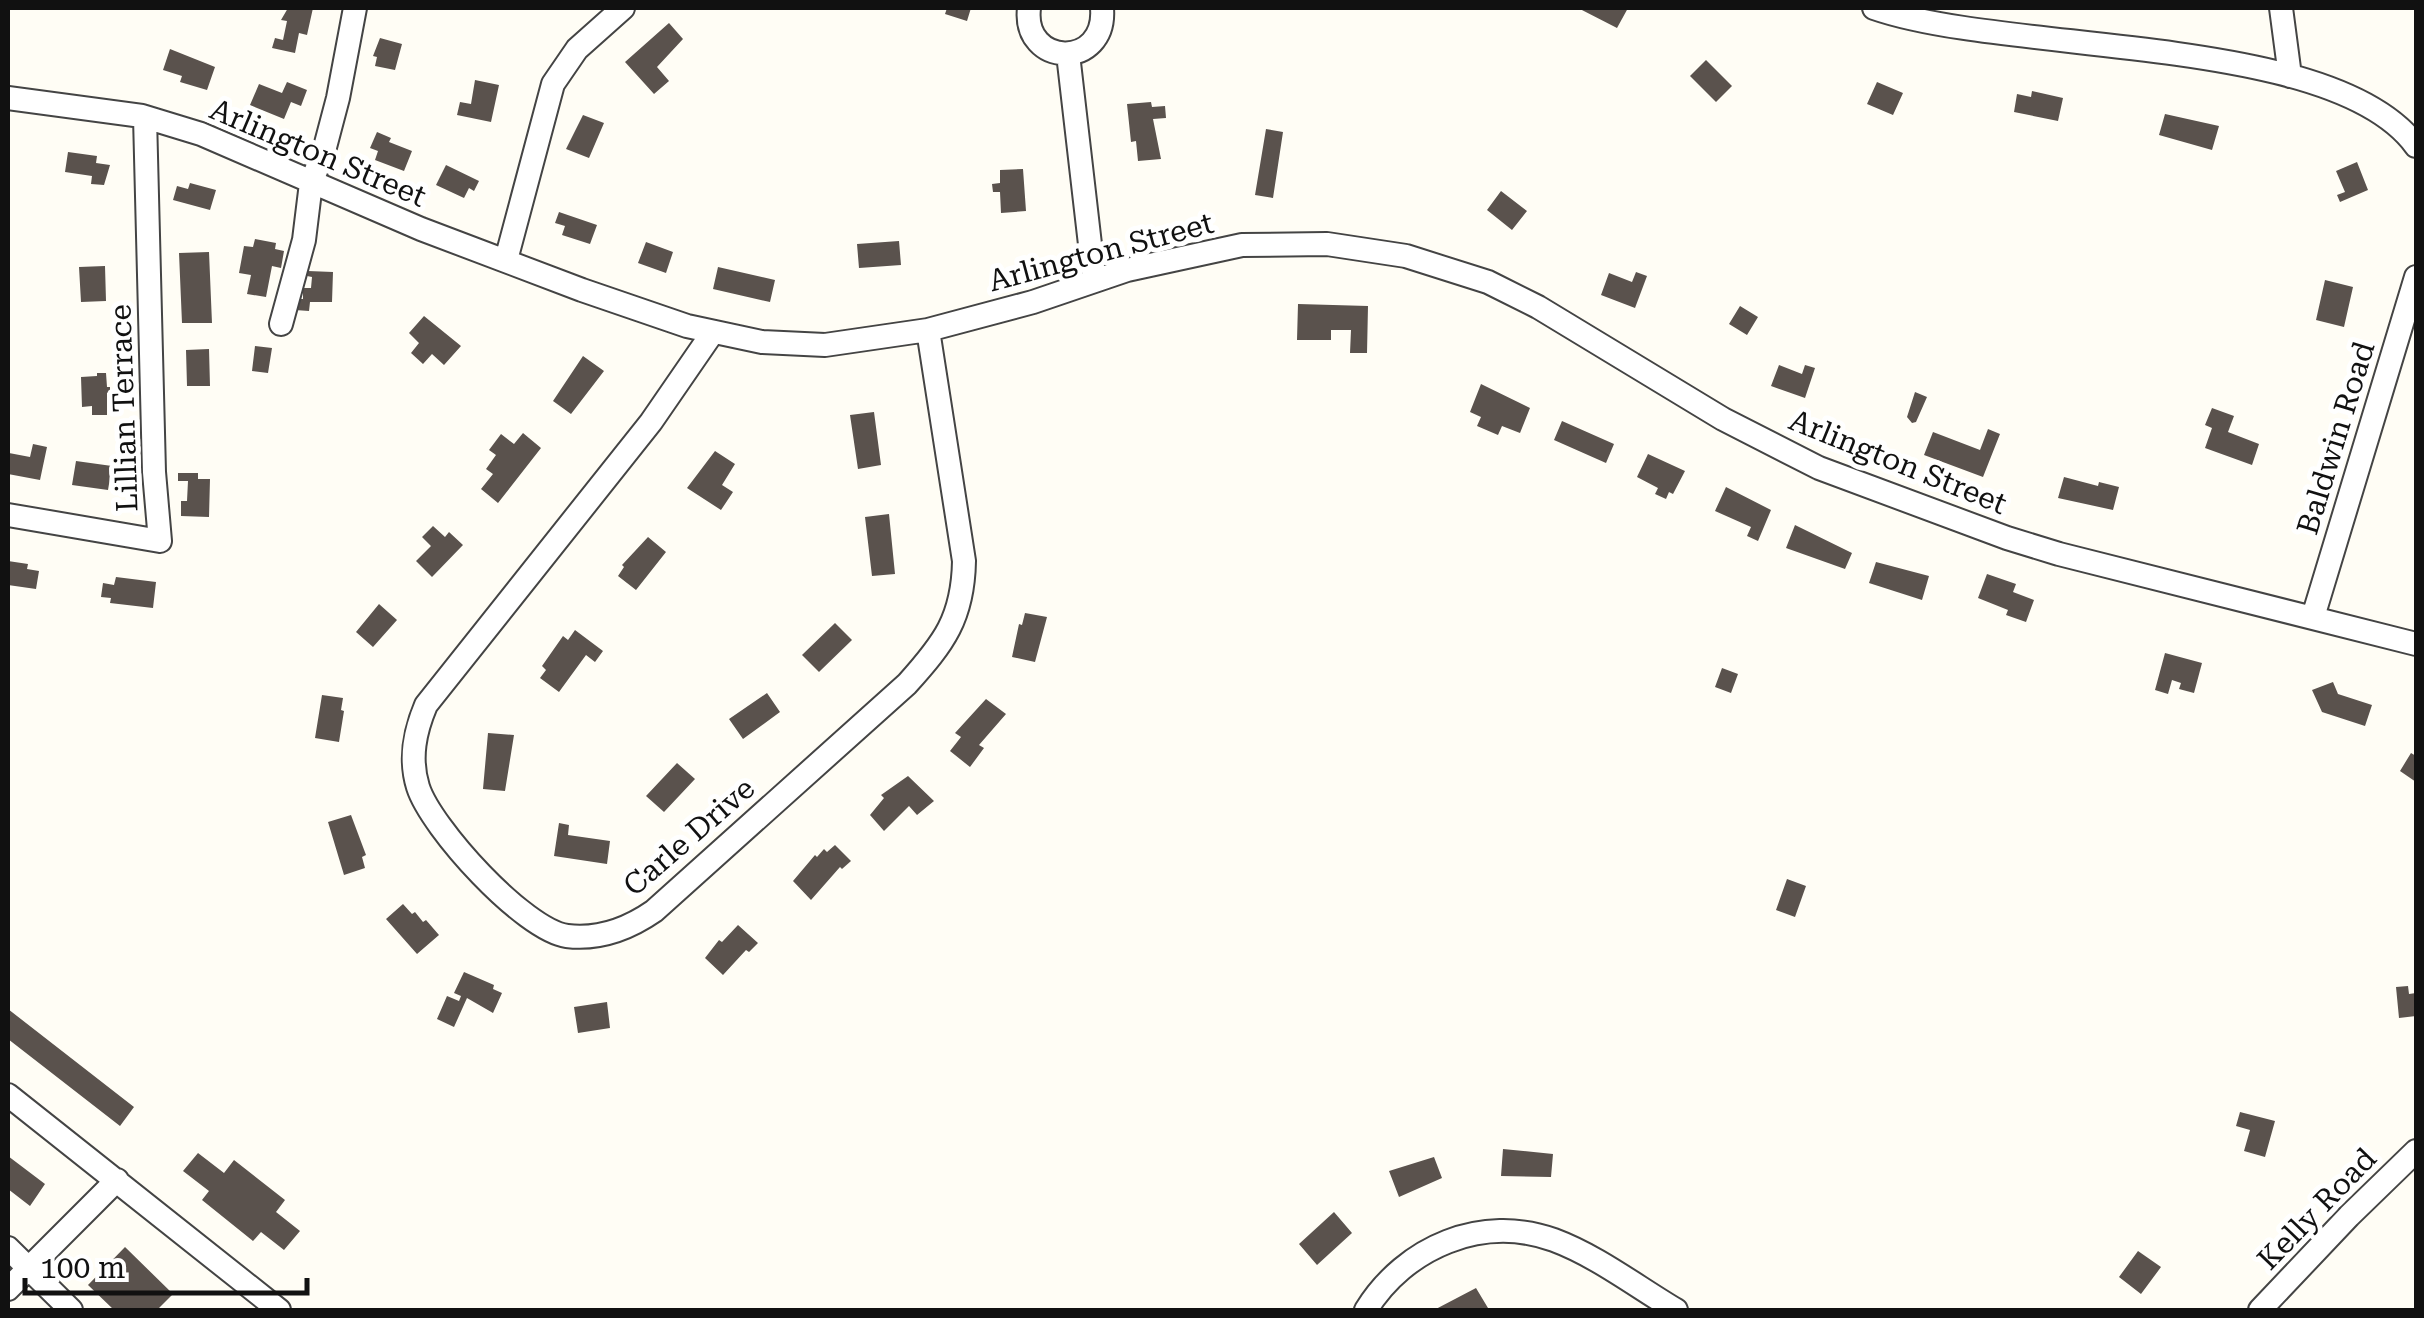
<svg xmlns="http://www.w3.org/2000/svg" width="2424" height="1318" font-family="'Roboto Serif',serif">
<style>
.building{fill:#5a524d}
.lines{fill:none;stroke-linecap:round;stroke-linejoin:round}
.minor-casing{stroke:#444;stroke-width:26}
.minor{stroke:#fff;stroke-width:22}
.labels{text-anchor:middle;stroke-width:10;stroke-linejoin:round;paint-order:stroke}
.street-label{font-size:30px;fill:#111;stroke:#fff}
</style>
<rect width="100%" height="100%" fill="#fffdf5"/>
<path class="building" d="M 288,8 L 313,8 L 307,35 L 299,33 L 295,53 L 272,48 L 275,38 L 283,40 L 287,21 L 281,20 Z
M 947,8 L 971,8 L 967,21 L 945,14 Z
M 1578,8 L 1628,8 L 1617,28 Z
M 669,23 L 683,39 L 657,67 L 669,81 L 654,94 L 625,62 Z
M 380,38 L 402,44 L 395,70 L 375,66 L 377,57 L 373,56 Z
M 170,49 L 215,67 L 207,90 L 180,82 L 182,76 L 163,70 Z
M 1706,60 L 1732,86 L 1716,102 L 1690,76 Z
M 475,80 L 499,85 L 491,122 L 457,115 L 460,102 L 471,104 Z
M 287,82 L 307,90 L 301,106 L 291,102 L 284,119 L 250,105 L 259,84 L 282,93 Z
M 1877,82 L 1903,93 L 1893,115 L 1867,104 Z
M 2032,91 L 2063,98 L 2058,121 L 2014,112 L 2017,94 L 2031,97 Z
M 1151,102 L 1152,107 L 1165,106 L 1166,118 L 1153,119 L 1161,159 L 1138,161 L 1136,141 L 1131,142 L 1127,104 Z
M 2165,114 L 2219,126 L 2212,150 L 2159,135 Z
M 583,115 L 604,123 L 589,158 L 566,149 Z
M 1266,129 L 1283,132 L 1273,198 L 1255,195 Z
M 377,132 L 391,138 L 389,142 L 412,151 L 404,171 L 375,160 L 378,151 L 370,148 Z
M 68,152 L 97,156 L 96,163 L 110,165 L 104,185 L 91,184 L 92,176 L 65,172 Z
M 2357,162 L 2368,190 L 2340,202 L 2337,195 L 2345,192 L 2336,171 Z
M 446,165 L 479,181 L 474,191 L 469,188 L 464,198 L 436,185 Z
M 1023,169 L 1026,211 L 1001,213 L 1000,192 L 993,192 L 992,184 L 1000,183 L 1000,170 Z
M 190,183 L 216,190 L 210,210 L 173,200 L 177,186 L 188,189 Z
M 1501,191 L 1527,211 L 1512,230 L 1487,210 Z
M 559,212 L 597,225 L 590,244 L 562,235 L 565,226 L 555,223 Z
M 255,239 L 276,243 L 275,249 L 284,251 L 281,268 L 272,266 L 266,297 L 247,294 L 251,275 L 239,273 L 244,246 L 253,247 Z
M 899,241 L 901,265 L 859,268 L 857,244 Z
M 646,242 L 673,252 L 666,273 L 638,263 Z
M 209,252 L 212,323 L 182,323 L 179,253 Z
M 105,266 L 106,301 L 81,302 L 79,267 Z
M 718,267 L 775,280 L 770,302 L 713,289 Z
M 308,271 L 333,272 L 332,302 L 310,302 L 309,311 L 295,310 L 295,299 L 303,299 L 303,288 L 311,288 L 312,277 L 307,276 Z
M 1636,272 L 1647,276 L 1635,308 L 1601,295 L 1609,273 L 1632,282 Z
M 2325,280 L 2353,287 L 2344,327 L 2316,320 Z
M 1298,304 L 1368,306 L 1367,353 L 1350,353 L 1351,330 L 1331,330 L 1331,340 L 1297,340 Z
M 1740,306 L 1758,317 L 1747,335 L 1729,324 Z
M 424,316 L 461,346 L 444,365 L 432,354 L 423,364 L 411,353 L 419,343 L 409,333 Z
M 255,346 L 272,348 L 268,373 L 252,371 Z
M 209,349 L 210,386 L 187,386 L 186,350 Z
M 583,356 L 604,371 L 571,414 L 553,401 Z
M 1779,365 L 1802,374 L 1805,365 L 1815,368 L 1805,398 L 1771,386 Z
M 97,373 L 106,373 L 107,387 L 110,387 L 110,393 L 107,393 L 107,415 L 92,415 L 92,406 L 82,407 L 81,377 L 97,376 Z
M 1481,384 L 1530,408 L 1520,433 L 1502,426 L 1498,435 L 1477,426 L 1481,417 L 1470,412 Z
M 1915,392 L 1927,397 L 1916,422 L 1912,423 L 1907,417 Z
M 2212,408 L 2234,416 L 2228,432 L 2259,444 L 2252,465 L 2205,448 L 2212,428 L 2205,425 Z
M 874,412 L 881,465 L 858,469 L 850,415 Z
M 1562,421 L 1614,444 L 1606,463 L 1554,440 Z
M 1988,429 L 2000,434 L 1983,477 L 1924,455 L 1933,432 L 1980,450 Z
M 523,433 L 541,448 L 498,503 L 481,489 L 493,474 L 486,469 L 496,455 L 489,450 L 501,434 L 514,444 Z
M 33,444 L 47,447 L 40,480 L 8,474 L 9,453 L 30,457 Z
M 715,451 L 735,464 L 722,485 L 733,492 L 721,510 L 687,488 Z
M 1648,454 L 1685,471 L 1673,494 L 1669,492 L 1666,499 L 1655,494 L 1658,488 L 1637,477 Z
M 76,461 L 112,466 L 108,490 L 72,485 Z
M 178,473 L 198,473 L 198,479 L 210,479 L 209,517 L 181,516 L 181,501 L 187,501 L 188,481 L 178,481 Z
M 2064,477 L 2098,486 L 2099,482 L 2119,487 L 2113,510 L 2058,498 Z
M 1726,487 L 1771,510 L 1758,541 L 1747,536 L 1751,527 L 1715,511 Z
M 889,514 L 895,574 L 872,576 L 865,517 Z
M 1795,525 L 1852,553 L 1845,569 L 1786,548 Z
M 433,526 L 445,537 L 449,532 L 463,545 L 432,577 L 416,561 L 431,546 L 422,537 Z
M 648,537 L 666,552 L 636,590 L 618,576 L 624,567 L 622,565 Z
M 8,561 L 28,564 L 27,569 L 39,571 L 36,589 L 8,585 Z
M 1876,562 L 1929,576 L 1922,600 L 1869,583 Z
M 1987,574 L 2016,584 L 2013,592 L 2034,600 L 2026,622 L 2006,615 L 2008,610 L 1978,598 Z
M 116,577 L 156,582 L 153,608 L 110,603 L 111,598 L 101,597 L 103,583 L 114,585 Z
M 379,604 L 397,620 L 373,647 L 356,632 Z
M 1025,613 L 1047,617 L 1035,662 L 1012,657 L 1019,624 L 1022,625 Z
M 835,623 L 852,640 L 819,672 L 802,655 Z
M 575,630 L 603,651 L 595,662 L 586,655 L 559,692 L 540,678 L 546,670 L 542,666 L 563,636 L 568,640 Z
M 2165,653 L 2202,663 L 2194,693 L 2179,689 L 2181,683 L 2172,680 L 2168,694 L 2155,690 Z
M 1722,668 L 1738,674 L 1731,693 L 1715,687 Z
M 2333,682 L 2338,694 L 2372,705 L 2365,726 L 2322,712 L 2312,690 Z
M 767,693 L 780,712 L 743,739 L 729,719 Z
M 322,695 L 343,698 L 341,710 L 344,711 L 339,742 L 315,738 Z
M 986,699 L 1006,714 L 979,745 L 984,748 L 970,767 L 950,751 L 961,737 L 955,733 Z
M 488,733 L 514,735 L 505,791 L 483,789 Z
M 2411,753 L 2416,756 L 2416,782 L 2400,771 Z
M 677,763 L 695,779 L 664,812 L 646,796 Z
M 908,776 L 934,801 L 917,815 L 909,806 L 884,831 L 870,815 L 884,798 L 881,795 Z
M 351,815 L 366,855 L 362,857 L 365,868 L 344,875 L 328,822 Z
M 559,823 L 569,825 L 568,835 L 610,841 L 607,864 L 554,856 Z
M 835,845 L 851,861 L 842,869 L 840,867 L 811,900 L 793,881 L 815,855 L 817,857 L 824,849 L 827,852 Z
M 1787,879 L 1806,886 L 1795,917 L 1776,910 Z
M 403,904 L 412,914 L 415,912 L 423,922 L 426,920 L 439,935 L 417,954 L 386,919 Z
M 738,925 L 758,943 L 749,952 L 746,950 L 723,975 L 705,958 L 719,940 L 722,942 Z
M 464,972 L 494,985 L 493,989 L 502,993 L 493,1013 L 467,998 L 454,1027 L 437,1019 L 447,996 L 459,1001 L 461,996 L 454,993 Z
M 2408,986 L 2409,994 L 2416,993 L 2416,1016 L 2399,1018 L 2396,987 Z
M 607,1002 L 610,1028 L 578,1033 L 574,1007 Z
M 8,1009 L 134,1107 L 120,1126 L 8,1039 Z
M 2240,1112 L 2275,1121 L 2265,1157 L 2244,1151 L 2250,1130 L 2236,1126 Z
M 1503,1149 L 1553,1154 L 1551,1177 L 1501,1176 Z
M 198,1153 L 224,1173 L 234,1160 L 285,1200 L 276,1212 L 300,1231 L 284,1250 L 261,1232 L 253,1241 L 202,1200 L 209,1191 L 183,1171 Z
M 8,1156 L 45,1184 L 30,1206 L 8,1189 Z
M 1434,1157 L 1442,1178 L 1399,1197 L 1389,1171 Z
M 1334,1212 L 1352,1233 L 1317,1265 L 1299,1244 Z
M 125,1247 L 173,1294 L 157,1310 L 114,1310 L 88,1285 Z
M 2138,1251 L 2161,1267 L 2141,1294 L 2119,1277 Z
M 1476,1288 L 1488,1308 L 1483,1310 L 1434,1310 Z"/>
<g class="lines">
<g class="minor-casing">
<path id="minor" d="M 1029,8 C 1022,67 1107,70 1102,8
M 1874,8 C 2009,55 2334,33 2416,146
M 2281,8 L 2290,76
M 1068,54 L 1094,279
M 8,98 L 142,116 L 201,134 L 421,229 L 582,290 L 687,326 L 762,342 L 825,345 L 928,330 L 1033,302 L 1127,270 L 1242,245 L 1327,244 L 1406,256 L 1488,282 L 1538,307 L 1723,419 L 1819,468 L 2007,538 L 2059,554 L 2416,644
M 506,260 L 553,84 L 577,49 L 623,8
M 281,324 L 304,240 L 311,183 L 324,151 L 338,98 L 355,8
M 713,332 L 651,422 L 426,705 C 415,731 409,758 418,787 C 431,828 524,930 567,936 C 600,940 628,929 654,911 L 907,684 C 944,643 963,618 964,561 L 928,330
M 8,515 L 160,541 L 154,472 L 145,117
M 2313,617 L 2416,277
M 8,1095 L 279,1310
M 8,1248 L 71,1310
M 8,1289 L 117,1180
M 1366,1310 C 1405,1247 1482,1214 1554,1240 C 1597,1256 1637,1287 1676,1310
M 2260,1310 L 2349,1216 L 2416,1151"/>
</g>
<use href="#minor" class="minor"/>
</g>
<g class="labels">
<g class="street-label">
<text transform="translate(318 153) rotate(23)" y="10">Arlington Street</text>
<text transform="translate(1101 252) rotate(-15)" y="10">Arlington Street</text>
<text transform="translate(124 408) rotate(-92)" y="10">Lillian Terrace</text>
<text transform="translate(2336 438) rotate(-73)" y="10">Baldwin Road</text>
<text transform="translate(1898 462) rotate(22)" y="10">Arlington Street</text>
<text transform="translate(689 837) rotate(-41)" y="10">Carle Drive</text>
<text transform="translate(2317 1209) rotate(-46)" y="10">Kelly Road</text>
</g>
</g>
<rect width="2424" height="1318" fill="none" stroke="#111111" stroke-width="20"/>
<path d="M25 1278v15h282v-15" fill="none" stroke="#111111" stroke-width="5"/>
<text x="40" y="1278" font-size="30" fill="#111111" stroke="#ffffff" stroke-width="8" paint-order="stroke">100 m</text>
</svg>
